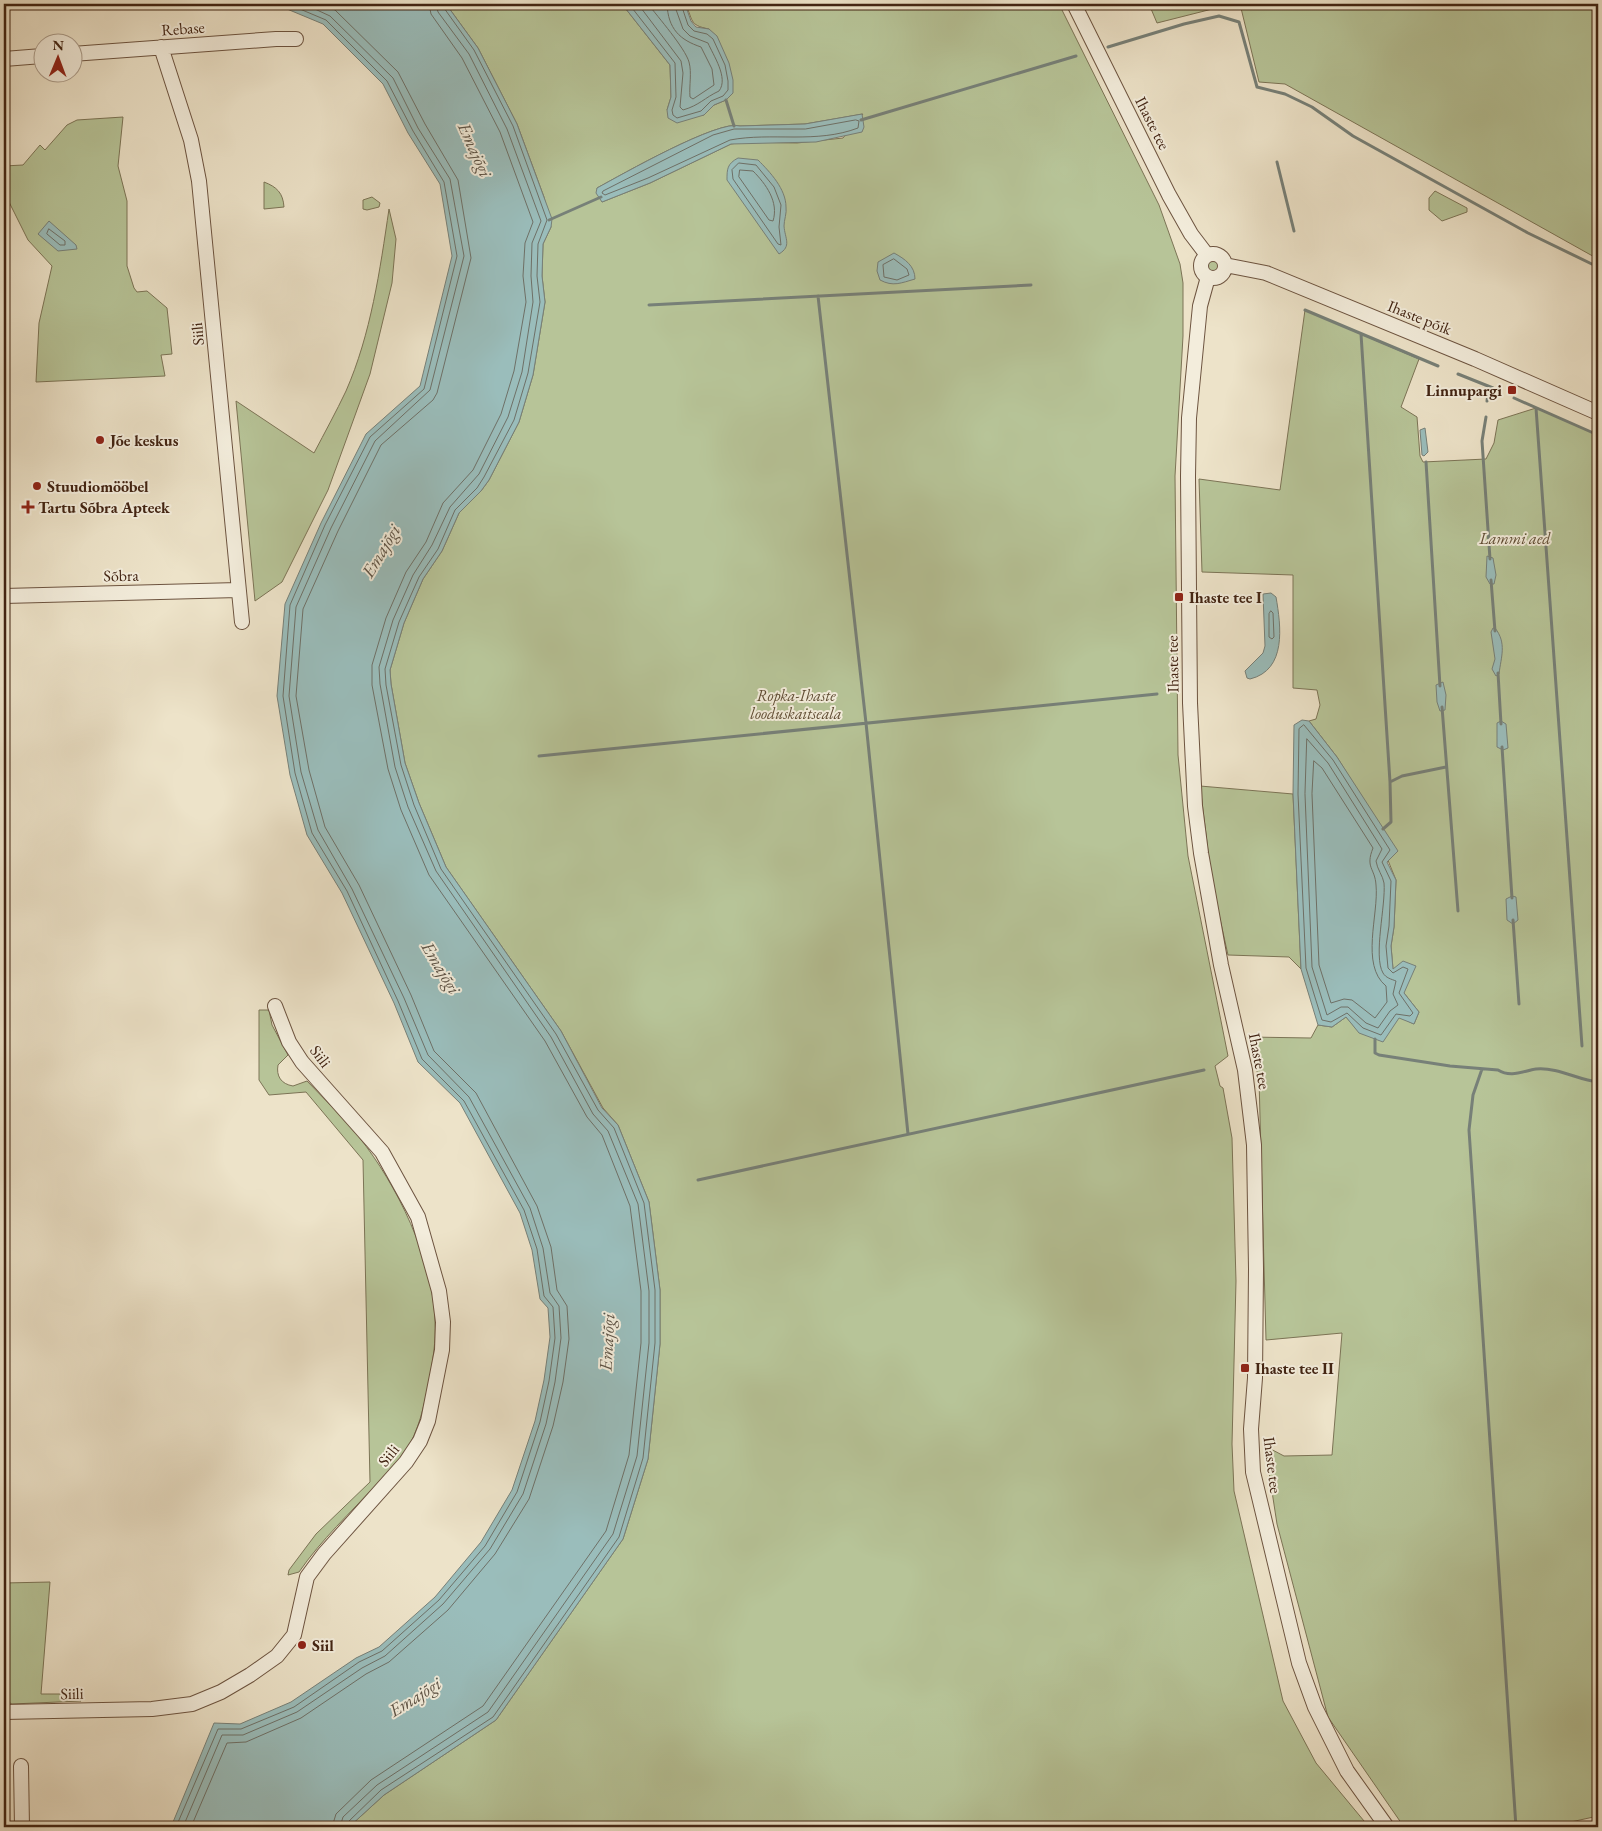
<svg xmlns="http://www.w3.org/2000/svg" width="1602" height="1831" font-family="'EB Garamond',serif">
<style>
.green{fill:#b7c498;stroke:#7c7456;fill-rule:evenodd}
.water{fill:#9abdbb;stroke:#778078}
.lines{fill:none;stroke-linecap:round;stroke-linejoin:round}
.shore{stroke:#6e7067;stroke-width:1}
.stream{stroke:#778078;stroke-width:3}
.minor-casing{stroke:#6d5440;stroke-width:16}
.minor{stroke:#f3eddc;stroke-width:14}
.poi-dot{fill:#8f2418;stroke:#f3eddc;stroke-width:2}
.labels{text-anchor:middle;stroke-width:4;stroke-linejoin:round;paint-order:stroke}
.street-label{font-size:16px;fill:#422413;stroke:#f3eddc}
.poi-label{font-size:16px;font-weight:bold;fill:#422413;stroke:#f3eddc;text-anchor:start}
.park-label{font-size:16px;font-style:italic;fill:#5f4c34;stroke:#f3eddc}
.water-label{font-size:18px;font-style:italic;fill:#5c5245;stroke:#f3eddc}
</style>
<rect width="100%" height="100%" fill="#ede3c9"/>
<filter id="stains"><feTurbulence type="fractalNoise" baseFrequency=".004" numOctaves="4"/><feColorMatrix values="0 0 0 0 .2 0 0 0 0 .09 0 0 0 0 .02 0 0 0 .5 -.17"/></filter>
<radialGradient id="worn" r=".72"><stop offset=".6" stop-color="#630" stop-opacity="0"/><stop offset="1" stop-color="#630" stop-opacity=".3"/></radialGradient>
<path class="green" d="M 446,4 L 622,4 L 670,65 L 671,97 L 667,110 L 704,115 L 714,105 L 726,100 L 709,29 C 688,25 694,20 685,4 L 1059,4 L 1159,205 L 1180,264 L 1183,283 L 1183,336 L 1175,476 L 1178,755 L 1188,856 L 1228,1056 L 1215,1066 L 1220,1086 L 1223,1088 L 1232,1138 L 1236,1281 L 1232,1444 L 1234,1491 L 1283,1701 L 1316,1763 L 1369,1827 L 349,1827 L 384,1795 L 496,1720 L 623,1539 L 648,1459 L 660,1344 L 660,1290 L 649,1202 L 618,1125 L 603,1108 L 561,1031 L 446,867 L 419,803 L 405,763 L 391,684 L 390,670 L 404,623 L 423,579 L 442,551 L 459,513 L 481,491 L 489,480 L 519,422 L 533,375 L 545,302 L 542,276 L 543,244 L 551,227 L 544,197 L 517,124 L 478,48 ZM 863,114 L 843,138 L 797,143 L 744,142 L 731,144 L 650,183 L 602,202 L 597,188 C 621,175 719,119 740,126 L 805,124 Z
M 1149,4 L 1232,4 L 1157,23 Z
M 1240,4 L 1598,4 L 1598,259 L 1285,84 L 1259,82 Z
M 123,117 L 118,166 L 127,201 L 127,266 L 134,288 L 137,292 L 147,291 L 167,308 L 172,354 L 161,355 L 165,376 L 36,382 L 39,323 L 52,266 L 28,240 L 4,192 L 4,166 L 23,165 L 40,145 L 45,150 L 67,125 L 77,120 Z
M 264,182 C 277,187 283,193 284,207 L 264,209 Z
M 1435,191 L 1467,208 L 1467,212 L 1442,221 L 1429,210 L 1429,198 Z
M 372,197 L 380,203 L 379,207 L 367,210 L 363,209 L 363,200 Z
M 389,209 L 396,239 L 392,283 L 370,374 L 328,490 L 282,582 L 255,601 L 236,401 L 314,453 C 325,432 336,412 346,391 C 371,334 380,270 389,209 Z
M1204 265a9 9 0 1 1 18 0a9 9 0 1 1-18 0Z
M 1305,310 L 1419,359 L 1401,407 L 1417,417 L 1420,456 L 1423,462 L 1486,459 L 1494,443 L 1498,420 L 1536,408 L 1598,435 L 1598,1816 L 1548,1827 L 1404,1827 L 1328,1717 L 1277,1524 L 1265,1446 L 1284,1456 L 1332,1455 L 1342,1333 L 1266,1340 L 1259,1079 L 1248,1037 L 1311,1038 L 1318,1025 L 1332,1027 L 1346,1017 L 1360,1033 L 1399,1017 L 1414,1024 L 1419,1012 L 1404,993 L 1393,969 L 1391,946 L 1394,927 L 1396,880 L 1363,799 L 1337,757 L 1309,721 L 1316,719 L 1320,705 L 1317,690 L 1293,688 L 1293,575 L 1202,572 L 1199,479 L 1280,490 Z
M 1200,786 L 1293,794 L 1301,969 L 1289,957 L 1228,955 L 1212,883 Z
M 259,1010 L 269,1010 L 272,1025 L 288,1055 L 278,1065 C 276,1076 281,1084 293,1086 L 307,1081 C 325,1100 343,1117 359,1137 C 397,1185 433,1258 435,1321 C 436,1341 433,1361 429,1381 C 424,1406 419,1431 405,1452 C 397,1464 387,1474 377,1484 C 351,1512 321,1540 299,1572 L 288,1575 L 289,1570 L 316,1534 L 370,1482 L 363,1160 L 306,1092 L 269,1095 L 259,1080 Z
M 50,1582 L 41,1694 L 68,1694 L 81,1701 L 12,1704 L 4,1700 L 4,1583 Z"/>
<path class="water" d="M 275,4 L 446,4 L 478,48 L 517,124 L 552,219 L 551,227 L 543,244 L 542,276 L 545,302 L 533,375 L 519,422 L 489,480 L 481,491 L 459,513 L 442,551 L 423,579 L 404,623 L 390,670 L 391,684 L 405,763 L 419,803 L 446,867 L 561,1031 L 602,1108 L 618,1125 L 649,1202 L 660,1290 L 660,1344 L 648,1459 L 623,1539 L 496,1720 L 384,1795 L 349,1827 L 171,1827 L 214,1723 L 240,1724 L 291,1702 L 356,1658 L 379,1647 L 435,1597 L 481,1542 L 512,1490 L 535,1421 L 544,1380 L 550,1337 L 548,1308 L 540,1299 L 532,1250 L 520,1213 L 460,1103 L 418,1062 L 394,1003 L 342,893 L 307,835 L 290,775 L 277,696 L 285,604 L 321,523 L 366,434 L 420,386 L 452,256 L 440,184 L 408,133 L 383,84 L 323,24 Z
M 622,4 L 685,4 L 691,21 L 696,27 L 709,29 L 717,36 L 729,63 L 733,80 L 733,93 L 726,100 L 714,105 L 704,115 L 677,123 L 668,118 L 667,110 L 671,97 L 670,65 Z
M 862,114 L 864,127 L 862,132 L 816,142 L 731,144 L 650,183 L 602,202 L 596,193 L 597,188 C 621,175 719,119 740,126 L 805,124 Z
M 738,158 L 758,160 C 770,172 786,189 786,207 C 787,213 784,220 784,226 C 785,239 792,246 779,254 L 727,180 C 727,169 727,164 738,158 Z
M 49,221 L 76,245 L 77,249 L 58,251 L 38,234 Z
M 894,253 C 905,259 915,266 915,279 C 901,283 893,287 880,280 L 877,271 L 878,262 Z
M 1425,428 L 1428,452 L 1424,456 L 1422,455 L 1420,430 Z
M 1487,556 L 1493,558 L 1496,575 L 1494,584 L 1490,584 L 1486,577 Z
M 1271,593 L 1276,597 C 1281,626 1287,670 1250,679 L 1247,678 L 1245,671 L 1263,653 L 1265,646 L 1263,594 Z
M 1493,628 L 1495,628 C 1507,643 1501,657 1499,674 L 1496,676 L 1492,669 L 1495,659 L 1491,632 Z
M 1443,682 L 1446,695 L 1445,710 L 1440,711 L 1437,702 L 1436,685 Z
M 1302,720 L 1309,721 L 1337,757 L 1398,851 L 1387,862 L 1396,880 L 1394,927 L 1391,946 L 1393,969 L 1403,961 L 1416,966 L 1404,993 L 1419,1012 L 1414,1024 L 1399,1018 L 1383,1042 L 1359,1033 L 1346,1017 L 1332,1027 L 1318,1025 L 1301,969 L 1293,794 L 1294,725 Z
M 1501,721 L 1506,724 L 1508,748 L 1503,750 L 1497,747 L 1497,723 Z
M 1512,896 L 1516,897 L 1518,920 L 1513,924 L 1507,920 L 1506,899 Z"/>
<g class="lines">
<path class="shore" d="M 629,4 L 675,63 L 676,97 L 672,110 L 673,115 L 677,118 L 701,111 L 711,101 L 723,96 L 728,90 L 728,81 L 725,65 L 713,39 L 707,34 L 694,31 L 688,25 L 681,4
M 638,4 L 681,61 L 683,73 L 680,107 L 683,110 C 700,105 704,98 719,91 C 729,78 713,55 708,43 L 690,36 L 683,29 L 674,4
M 648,4 C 658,17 685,48 689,62 C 692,73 689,85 690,97 L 693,99 L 714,85 L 712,69 L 701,47 C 680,40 668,29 667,4
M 856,120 L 859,121 L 858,128 C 816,144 772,132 730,140 L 648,178 L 605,195 L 602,193 L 603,191 L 713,135 L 734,129 L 805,129 Z
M 739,163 L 756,165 L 774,187 L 781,205 L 779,227 L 781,245 L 778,244 L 733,179 L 732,170 Z
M 740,170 L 753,171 C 766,184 779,202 773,221 L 769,220 L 739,177 Z
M 49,229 L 65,241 L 65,245 L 60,245 L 47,234 Z
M 894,259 L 907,269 L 909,275 L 897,280 L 884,277 L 883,265 Z
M 1271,611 L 1273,613 L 1274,637 L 1272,639 L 1269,637 L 1269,614 Z
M 1304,725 L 1333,760 L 1390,850 L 1382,862 L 1391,881 L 1389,926 L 1386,946 L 1388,968 L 1393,973 L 1403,967 L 1408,969 L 1399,993 L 1413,1013 L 1410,1016 L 1396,1014 L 1381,1035 L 1363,1028 L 1347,1013 L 1331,1022 L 1322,1020 L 1306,968 L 1298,794 L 1299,729 Z
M 1307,739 L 1328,763 L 1382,849 L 1376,861 C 1377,869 1383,876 1384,883 C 1386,905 1373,956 1383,973 C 1386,978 1391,979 1396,981 L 1393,994 L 1398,1005 L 1390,1011 L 1378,1028 L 1366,1023 L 1348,1007 L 1341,1007 L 1327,1015 L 1312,967 L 1305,794 Z
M 1314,761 L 1322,768 L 1373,848 C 1365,868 1375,868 1376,885 C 1379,914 1360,965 1386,986 L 1387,1002 L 1375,1018 L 1352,1000 L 1344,999 L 1331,1003 L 1319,965 L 1312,794 Z
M 176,1827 L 218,1729 L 241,1729 L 294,1707 L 359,1662 L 382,1651 L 439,1600 L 485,1546 L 517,1492 L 540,1422 L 549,1381 L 555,1338 L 553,1307 L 544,1296 L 537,1249 L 524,1210 L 464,1101 L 422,1059 L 398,1001 L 347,891 L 312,833 L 295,773 L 283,696 L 290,605 L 325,525 L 370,437 L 424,389 L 457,256 L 444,182 L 413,131 L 387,81 L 326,20 L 288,4
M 183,1827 L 222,1735 L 243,1735 L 297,1712 L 362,1668 L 385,1656 L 443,1604 L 490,1549 L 523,1494 L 546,1424 L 555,1382 L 561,1338 L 559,1306 L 550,1293 L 543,1248 L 530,1208 L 469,1097 L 428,1055 L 404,998 L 352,889 L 318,830 L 301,772 L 289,696 L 296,607 L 331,528 L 375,441 L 430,390 L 464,256 L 450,179 L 418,128 L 393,78 L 330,16 L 304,4
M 191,1827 L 227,1743 L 246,1742 L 301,1718 L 366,1674 L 389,1662 L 448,1610 L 495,1554 L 529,1499 L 553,1426 L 563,1382 L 569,1339 L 567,1306 L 557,1290 L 551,1247 L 537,1206 L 476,1093 L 434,1051 L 411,995 L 359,885 L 325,827 L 309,770 L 296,696 L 303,609 L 338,531 L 381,445 L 433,400 L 437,393 L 471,258 L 458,180 L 425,124 L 398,72 L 335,10 L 323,4
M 332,1827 L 336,1814 L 371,1780 L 483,1706 L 606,1531 L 629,1455 L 641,1343 L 641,1291 L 630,1206 L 602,1135 L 587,1117 L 545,1041 L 429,875 L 401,810 L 388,769 L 372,685 L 372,665 L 386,618 L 406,572 L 426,542 L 443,503 L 473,470 L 501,414 L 514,371 L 526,302 L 523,276 L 525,243 L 533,222 L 500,132 L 462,58 L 431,14 L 429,4
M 340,1827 L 343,1817 L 377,1785 L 488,1712 L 613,1534 L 637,1456 L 649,1343 L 649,1291 L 638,1204 L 608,1131 L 593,1114 L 551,1037 L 436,871 L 408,807 L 395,767 L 380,684 L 379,667 L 393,620 L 413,575 L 432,545 L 450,507 L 479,474 L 508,417 L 522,372 L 533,302 L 531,276 L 532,243 L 541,221 L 507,129 L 469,54 L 438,12 L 436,4
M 346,1827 L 348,1822 L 381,1790 L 493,1717 L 619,1537 L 643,1458 L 655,1343 L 655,1290 L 644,1203 L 614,1128 L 598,1110 L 556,1034 L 441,869 L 414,805 L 401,765 L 386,685 L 385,669 L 399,622 L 419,577 L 438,549 L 455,510 L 477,488 L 484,477 L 514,420 L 528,373 L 540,302 L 537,276 L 538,244 L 547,220 L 513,126 L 474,50 L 444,8 L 443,4"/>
<path class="stream" d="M 1108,47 L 1184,24 L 1219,16 L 1239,22 L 1257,87 L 1285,94 L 1312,107 L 1353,136 L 1528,233 L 1598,267
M 726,100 L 734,126
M 861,120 L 1076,56
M 1277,162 L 1294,231
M 549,220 L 601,197
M 818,296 L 866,723 L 908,1134
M 649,305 L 1031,285
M 1305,310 L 1438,366
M 1361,334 L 1390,782
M 1458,374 L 1493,388
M 1514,398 L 1598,435
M 1487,401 L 1489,387
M 1536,408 L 1582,1046
M 1486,417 L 1482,441 L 1490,559
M 1595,434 L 1598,477
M 1426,462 L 1440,686
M 1491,580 L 1495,631
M 1498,673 L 1501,724
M 1442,707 L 1458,911
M 1502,747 L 1512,898
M 539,756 L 1157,694
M 1383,829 L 1391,822 L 1390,782 L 1402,776 L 1446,767
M 1513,920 L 1519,1004
M 1375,1039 L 1375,1053 L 1379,1055 L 1450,1066 L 1498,1070 C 1511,1078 1523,1071 1536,1069 C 1558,1067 1578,1080 1598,1082
M 1482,1069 L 1473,1095 L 1469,1130 L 1516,1827
M 698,1180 L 1204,1070
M 1594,1827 L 1598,1826"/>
<g class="minor-casing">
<path id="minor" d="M 1074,4 L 1169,195 L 1191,234 L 1207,255
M 161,47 L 191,140 L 199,181 L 242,622
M 72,54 L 276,39 L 296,39
M 4,59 L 42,56
M1201 266a12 12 0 1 1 24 0a12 12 0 1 1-24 0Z
M 1225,265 L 1266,273 L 1475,359 L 1598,413
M 1208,277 L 1200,306 L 1189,418 L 1188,476 L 1190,703 L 1195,806 L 1201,853 L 1221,965 L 1245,1070 L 1254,1145 L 1256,1269 L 1255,1378 L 1251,1429 L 1253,1472 L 1299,1663 L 1315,1707 L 1347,1771 L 1387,1827
M 4,596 L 238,590
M 4,1712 L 152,1709 L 192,1704 L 221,1692 L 250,1675 L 277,1656 L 294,1635 L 307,1577 L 324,1554 L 406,1462 L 420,1441 L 428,1421 L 442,1350 L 443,1322 L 439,1291 L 418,1217 L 382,1152 L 302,1062 L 289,1042 L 275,1006
M 21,1766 L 22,1827"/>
</g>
<use href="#minor" class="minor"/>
</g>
<g class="poi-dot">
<rect x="1507" y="385" width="10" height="10" rx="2.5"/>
<circle cx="100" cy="440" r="5"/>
<circle cx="37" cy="486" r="5"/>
<path d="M25.5 499.5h5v5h5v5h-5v5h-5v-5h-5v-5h5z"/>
<rect x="1174" y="592" width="10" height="10" rx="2.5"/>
<rect x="1240" y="1363" width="10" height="10" rx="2.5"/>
<circle cx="302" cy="1645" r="5"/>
</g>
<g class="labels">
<g class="street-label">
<text transform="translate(183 28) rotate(-4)" y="6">Rebase</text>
<text transform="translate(1153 123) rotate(63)" y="6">Ihaste tee</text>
<text transform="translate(1420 317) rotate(22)" y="6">Ihaste põik</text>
<text transform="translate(197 334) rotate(-95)" y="6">Siili</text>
<text transform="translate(121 575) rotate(-1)" y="6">Sõbra</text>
<text transform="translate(1172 664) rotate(-91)" y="6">Ihaste tee</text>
<text transform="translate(321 1056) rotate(53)" y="6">Siili</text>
<text transform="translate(1260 1061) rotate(79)" y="6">Ihaste tee</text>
<text transform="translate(388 1455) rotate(-51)" y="6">Siili</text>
<text transform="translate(1273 1465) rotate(83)" y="6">Ihaste tee</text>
<text transform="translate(72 1693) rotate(-1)" y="6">Siili</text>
</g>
<g class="poi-label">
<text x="1502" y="396" text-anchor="end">Linnupargi</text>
<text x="110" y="446">Jõe keskus</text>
<text x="47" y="492">Stuudiomööbel</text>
<text x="38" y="513">Tartu Sõbra Apteek</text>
<text x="1189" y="603">Ihaste tee I</text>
<text x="1255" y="1374">Ihaste tee II</text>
<text x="312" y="1651">Siil</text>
</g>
<g class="park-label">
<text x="1515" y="544">Lammi aed</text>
<text x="796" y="701">Ropka-Ihaste<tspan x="796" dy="18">looduskaitseala</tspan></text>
</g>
<g class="water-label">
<text transform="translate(475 150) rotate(66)" y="6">Emajõgi</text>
<text transform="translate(381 551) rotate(-59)" y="6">Emajõgi</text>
<text transform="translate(441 968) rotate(59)" y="6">Emajõgi</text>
<text transform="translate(607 1342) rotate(-87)" y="6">Emajõgi</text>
<text transform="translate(415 1697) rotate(-32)" y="6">Emajõgi</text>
</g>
</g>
<rect width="1602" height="1831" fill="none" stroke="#ede3c9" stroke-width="20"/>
<rect x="5" y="5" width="1592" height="1821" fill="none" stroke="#422413" stroke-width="2.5"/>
<rect x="10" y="10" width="1582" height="1811" fill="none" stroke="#422413"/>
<g transform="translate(58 58) rotate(1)"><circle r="24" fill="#f3eddc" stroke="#ac9d8c"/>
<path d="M0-4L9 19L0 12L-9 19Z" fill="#8f2418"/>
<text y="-8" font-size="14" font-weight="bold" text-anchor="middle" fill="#422413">N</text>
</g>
<rect width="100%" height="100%" filter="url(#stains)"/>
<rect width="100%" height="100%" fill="url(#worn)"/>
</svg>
